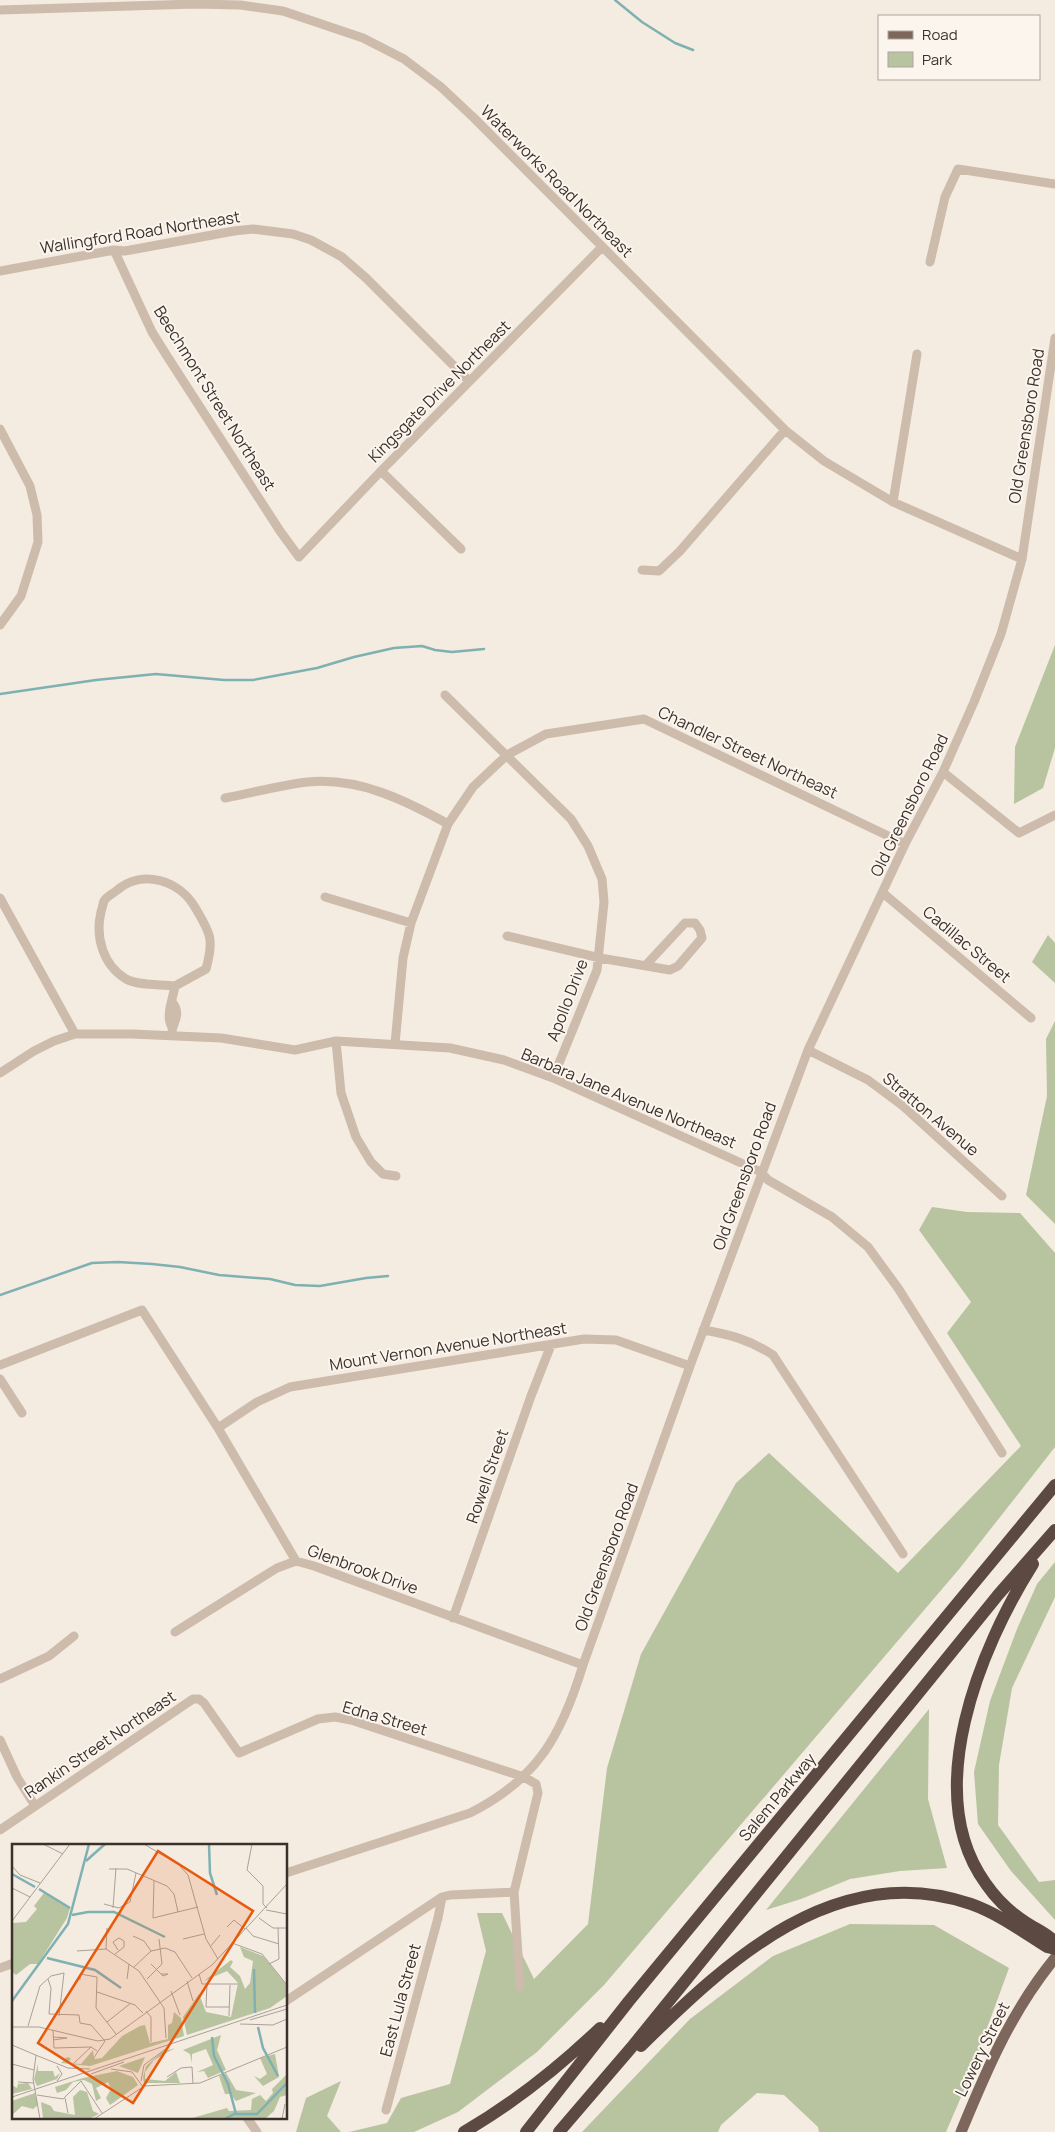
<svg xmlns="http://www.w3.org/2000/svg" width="1055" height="2132" font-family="Manrope,sans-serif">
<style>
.green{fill:#b8c4a0}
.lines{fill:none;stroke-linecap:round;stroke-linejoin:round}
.stream{stroke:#7fb0b2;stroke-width:2.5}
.minor{stroke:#cdbbac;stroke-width:9}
.major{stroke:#7d675c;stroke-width:11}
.highway{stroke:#5c4a42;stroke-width:12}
.labels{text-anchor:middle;stroke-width:4;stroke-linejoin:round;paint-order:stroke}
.street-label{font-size:16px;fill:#3b302b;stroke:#fbf5ee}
.inset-river{fill:none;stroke:#7fb0b2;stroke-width:2.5}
.inset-road{fill:none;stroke:#aaa098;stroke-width:1}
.view{fill:#e8590c;fill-opacity:0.15;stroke:#e8590c;stroke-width:2.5}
.inset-edge{fill:none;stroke:#3b302b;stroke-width:2.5}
</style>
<rect width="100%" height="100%" fill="#f4ebe1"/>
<path class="green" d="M 1055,645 L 1055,748 L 1043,788 L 1014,804 L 1015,747 Z
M 1048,935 L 1055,943 L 1055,983 L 1032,962 Z
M 1055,1021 L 1055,1224 L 1026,1195 L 1047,1096 L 1046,1039 Z
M 932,1207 L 967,1212 L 1020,1213 L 1055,1253 L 1055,1447 L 960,1568 L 604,1985 L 537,2052 L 458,2112 L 414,2132 L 349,2132 L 387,2123 L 401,2098 L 450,2084 L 486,1951 L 477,1913 L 502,1913 L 534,1979 L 588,1924 L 607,1768 L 641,1654 L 736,1483 L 769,1453 L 898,1573 L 1021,1446 L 947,1333 L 971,1302 L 919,1230 Z
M 1055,1562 L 1055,1597 L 1012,1688 L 999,1765 L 998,1825 L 1039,1882 L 1055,1880 L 1055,1920 L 1011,1871 L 978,1824 L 974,1772 L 990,1701 L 1017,1629 L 1037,1584 Z
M 929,1709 L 928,1799 L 947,1868 L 900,1871 L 850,1879 L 801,1899 L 766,1910 Z
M 850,1924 L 934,1925 L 1009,1968 L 967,2083 L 946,2132 L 819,2132 L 818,2127 L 784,2095 L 757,2093 L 721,2125 L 718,2132 L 582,2132 L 690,2019 L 773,1956 Z
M 341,2081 L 327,2116 L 341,2132 L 296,2132 L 306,2098 Z"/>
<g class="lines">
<path class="stream" d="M 615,0 L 642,22 L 675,43 L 693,50
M 0,694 L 96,680 L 156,674 L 224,680 L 253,680 L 317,668 L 354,657 L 394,648 L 422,646 L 435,650 L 452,652 L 484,649
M 0,1295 L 92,1263 L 118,1262 L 152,1264 L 180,1267 L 219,1275 L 270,1279 L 295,1285 L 320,1286 L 366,1278 L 388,1276"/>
<path class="minor" d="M 0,10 L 195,4 L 240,5 L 283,11 L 363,38 L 404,59 L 441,87 L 474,118 L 785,430 L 824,461 L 893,502 L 1022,559
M 114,250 L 152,332 L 167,356 L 280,531 L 299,557 L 381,471 L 602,247
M 930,262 L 945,197 L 958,169 L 1055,184
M 0,271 L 114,250 L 125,251 L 234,231 L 253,229 L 293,234 L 311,240 L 342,257 L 366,278 L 469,381
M 0,429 L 30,486 L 37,515 L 38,542 L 21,596 L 0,625
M 381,471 L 461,549
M 893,502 L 917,354
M 642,570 L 659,571 L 680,551 L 785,430
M 445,695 L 571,819 L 588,846 L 602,879 L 604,902 L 597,970 L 553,1078
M 943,772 L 1019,833 L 1055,815
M 225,798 C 252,793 280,785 308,782 C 358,777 405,800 448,824
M 883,893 L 1031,1018
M 325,897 L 411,923
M 0,898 L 75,1034
M 507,936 L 600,958 L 670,970 L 678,966 L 702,938 L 700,930 L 695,923 L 685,923 L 645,966
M 172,1027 C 165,1016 173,999 175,986 L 206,969 C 214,940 211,934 196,909 C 180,880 142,868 116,891 C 112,894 106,897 104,901 C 103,904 102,909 101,912 C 95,937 103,965 126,979 C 139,986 160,984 175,986
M 172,1031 C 174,1020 181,1015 173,1003
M 336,1041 L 341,1093 L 356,1137 L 371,1162 L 383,1174 L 396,1176
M 395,1044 L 403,958 L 411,923 L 448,824 L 473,787 L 507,755 L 546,734 L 644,719 L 905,844
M 808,1050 L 868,1080 L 903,1106 L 1002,1196
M 0,1073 L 34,1051 L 54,1041 L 75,1034 L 132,1034 L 221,1038 L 295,1050 L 336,1041 L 450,1048 L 504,1060 L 553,1078 L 761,1172 L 768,1180 L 832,1217 L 868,1247 L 898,1288 L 1002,1453
M 703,1330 C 729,1334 750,1340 773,1355 L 903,1554
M 0,1365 L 142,1310 L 218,1428 L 296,1561 L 314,1566 L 583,1665
M 0,1379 L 22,1413
M 218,1428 L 257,1402 L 290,1387 L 584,1339 L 616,1340 L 690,1366
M 453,1618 L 531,1396 L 551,1345
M 175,1632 L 277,1568 L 296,1561
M 0,1679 L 49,1656 L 74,1636
M 0,1740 L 17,1777 L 35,1806
M 0,1830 L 193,1699 L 199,1699 L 204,1703 L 239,1753 L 318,1719 L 335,1717 L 351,1720 L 524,1777 L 536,1784 L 538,1793 L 514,1892 L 520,1987
M 286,1873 L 470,1813 C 538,1779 562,1734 583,1665 L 690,1366 L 808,1050 L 905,844 L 943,772 L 974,702 L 1001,634 L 1022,559 L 1055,338
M 0,1968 L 14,1963
M 286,2001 L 442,1897 L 450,1895 L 514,1892
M 386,2110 L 438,1918 L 442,1897
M 247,2118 L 257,2132"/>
<path class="major" d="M 961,2132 C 987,2069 1011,2012 1055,1958"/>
<path class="highway" d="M 1033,1564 C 980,1648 920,1793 986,1884 C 997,1900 1011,1913 1027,1923 C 1036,1929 1048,1934 1055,1942
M 641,2046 C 728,1960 837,1858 971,1904 C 999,1914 1023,1932 1047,1947 L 1055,1949
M 464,2132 C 514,2103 558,2068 600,2028
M 526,2132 L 629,2001 L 1055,1485
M 559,2132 L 631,2048 L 998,1595 L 1055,1530"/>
</g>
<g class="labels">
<g class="street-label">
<text transform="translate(557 181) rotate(45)" y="6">Waterworks Road Northeast</text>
<text transform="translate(140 232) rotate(-9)" y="6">Wallingford Road Northeast</text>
<text transform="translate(439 391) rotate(-45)" y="6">Kingsgate Drive Northeast</text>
<text transform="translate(215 398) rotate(58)" y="6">Beechmont Street Northeast</text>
<text transform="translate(1026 426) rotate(-81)" y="6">Old Greensboro Road</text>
<text transform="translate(748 752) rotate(25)" y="6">Chandler Street Northeast</text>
<text transform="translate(909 805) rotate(-64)" y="6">Old Greensboro Road</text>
<text transform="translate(967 944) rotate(40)" y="6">Cadillac Street</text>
<text transform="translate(567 1000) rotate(-69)" y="6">Apollo Drive</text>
<text transform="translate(629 1098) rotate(23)" y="6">Barbara Jane Avenue Northeast</text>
<text transform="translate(931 1114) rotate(40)" y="6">Stratton Avenue</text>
<text transform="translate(744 1176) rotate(-70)" y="6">Old Greensboro Road</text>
<text transform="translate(448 1346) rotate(-9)" y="6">Mount Vernon Avenue Northeast</text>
<text transform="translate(487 1476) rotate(-71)" y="6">Rowell Street</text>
<text transform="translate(606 1557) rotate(-70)" y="6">Old Greensboro Road</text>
<text transform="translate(363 1569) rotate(20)" y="6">Glenbrook Drive</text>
<text transform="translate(385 1718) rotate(16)" y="6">Edna Street</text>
<text transform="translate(100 1744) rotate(-34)" y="6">Rankin Street Northeast</text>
<text transform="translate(777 1797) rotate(-50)" y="6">Salem Parkway</text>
<text transform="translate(400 2000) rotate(-75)" y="6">East Lula Street</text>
<text transform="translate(982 2049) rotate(-64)" y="6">Lowery Street</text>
</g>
</g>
<g transform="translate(12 1844)">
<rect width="275" height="275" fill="#f4ebe1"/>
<path d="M 32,49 L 58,64 L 55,74 L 26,120 L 18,120 L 4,131 L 0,128 L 0,79 L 14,78 L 25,65 L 22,62 ZM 228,103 L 251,112 L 275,141 L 275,152 L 258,164 L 175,191 L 171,173 L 187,150 L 194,168 L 219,173 L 226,139 L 215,127 L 192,137 L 219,116 L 221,118 L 218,123 L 228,132 L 233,145 L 238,139 L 241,117 L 232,113 ZM 162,168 L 169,174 L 172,192 L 78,222 L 49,219 L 55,213 L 59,214 L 56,219 L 69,220 L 81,206 L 82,215 L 90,214 L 110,192 L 128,182 L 133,181 L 138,199 L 156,195 L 156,181 L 160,179 ZM 209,191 L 205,206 L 214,226 L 196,234 L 192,227 L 185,228 L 201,221 L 194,205 L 180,210 L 180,219 L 178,210 L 171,206 ZM 163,204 L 142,216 L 133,228 L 133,235 L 153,237 L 164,228 L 168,239 L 132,239 L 131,233 L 134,222 L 150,208 ZM 263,210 L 267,233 L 251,242 L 242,232 L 248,235 L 255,230 L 248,214 ZM 133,213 L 126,229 L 107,222 ZM 26,220 L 26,227 L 41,227 L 43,233 L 48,229 L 45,235 L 25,242 L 22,235 ZM 105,227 L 121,233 L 126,241 L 98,261 L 94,254 L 99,245 L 96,238 L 84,244 L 89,254 L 84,257 L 80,240 L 72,236 L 61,238 L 54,246 L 45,249 L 43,243 L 71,234 ZM 214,229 L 224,246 L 244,249 L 224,257 L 218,250 L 213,250 L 207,232 ZM 275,230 L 275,251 L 268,253 L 262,267 L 253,275 L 177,275 L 215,264 L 217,267 L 239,266 L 240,255 L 248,251 L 254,257 L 261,249 L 260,245 ZM 16,239 L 20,245 L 0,250 L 0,241 L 5,244 L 6,240 ZM 68,246 L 75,248 L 81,267 L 87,270 L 77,275 L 31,274 L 29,258 L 39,262 L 42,267 L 63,271 L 61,253 ZM 23,249 L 26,261 L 21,265 L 10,262 L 0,271 L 0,257 Z" fill="#b8c4a0"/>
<path class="inset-river" d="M 197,0 L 198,29 L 205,51M 74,17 L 93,0M 0,30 L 23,43M 27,45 L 58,64M 60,71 L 76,68 L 102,68 L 153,93M 35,114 L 83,126 L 109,144M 242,125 L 243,169M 0,157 L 56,80 L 77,0M 246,183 L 251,204 L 266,232M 200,193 L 202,212 L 216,240 L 224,270M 213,275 L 222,270 L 245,270 L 275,239"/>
<path class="inset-road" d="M 31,0 L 51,10M 132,0 L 167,21 L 176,31 L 194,95 L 206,115M 240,0 L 235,26 L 251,42 L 251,60 L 255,64M 0,22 L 8,31 L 28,39M 97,25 L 115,25 L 155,42 L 162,50 L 166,68M 142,37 L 141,74 L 186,63M 0,44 L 18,53M 92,60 L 107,64 L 118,58 L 124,29M 101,64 L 104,24M 254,66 L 275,70M 247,74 L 261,84 L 275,84M 0,77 L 58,0M 215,83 L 222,76 L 233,85M 234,84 L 241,92 L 267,100M 121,92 L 132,97 L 139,107M 171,95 L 192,90M 220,99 L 250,110 L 275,141M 198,103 L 208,91M 94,105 L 95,84M 65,107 L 94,105 L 127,127 L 152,164 L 154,194M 103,110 L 112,103 L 112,97 L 107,94 L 101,98 L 106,106M 139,120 L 151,132 L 156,130 L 149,130M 257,120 L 267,115 L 266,84M 122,123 L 139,107 L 153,104 L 163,108 L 180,134M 187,130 L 190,140 L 226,140M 36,135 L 39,144 L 37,170 L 67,171 L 68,179 L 79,181 L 93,197 L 81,215M 115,135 L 117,120M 135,135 L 150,120 L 147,95M 68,136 L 68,130 L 85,133 L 84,164 L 104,190M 175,137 L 181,157M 195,140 L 194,163 L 217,163M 159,147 L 168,171M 85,148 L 123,161 L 131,169M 134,167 L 139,173 L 139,198M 217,172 L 218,141M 238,176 L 275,165M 95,178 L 119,159M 228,180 L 261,181 L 275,175M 16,182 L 28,142 L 39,132 L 52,129 L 47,172M 0,183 L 27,183 L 86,197 L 98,195 L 200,121 L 275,40M 41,186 L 42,204 L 79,203 L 85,207M 41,193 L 55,194 L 41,196M 0,201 L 26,212M 24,211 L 21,235 L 28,275M 26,212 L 56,224 L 78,225M 62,219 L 79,203M 0,220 L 22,226M 99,225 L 120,228 L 131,243M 79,230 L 112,218M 155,233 L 169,224 L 180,223 L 181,240M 45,237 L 50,230 L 45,222M 129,237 L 132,221 L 155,204M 6,238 L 22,239M 132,242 L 188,239 L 275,203M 25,251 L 51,255 L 69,237 L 90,269M 0,253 L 275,161M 53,254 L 56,269M 82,275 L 131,243M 270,275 L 273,260"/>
<path class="view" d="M 146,7 L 241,67 L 121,259 L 26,199 Z"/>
<rect width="275" height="275" class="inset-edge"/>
</g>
<rect x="878" y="15" width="162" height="65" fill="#fbf5ee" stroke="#aea6a0"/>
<rect x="888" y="31" width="25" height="8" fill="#7d675c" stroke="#aea6a0"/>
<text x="922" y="40" font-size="15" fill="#3b302b">Road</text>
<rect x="888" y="52" width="25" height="15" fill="#b8c4a0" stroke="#aea6a0"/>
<text x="922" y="65" font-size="15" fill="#3b302b">Park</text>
</svg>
